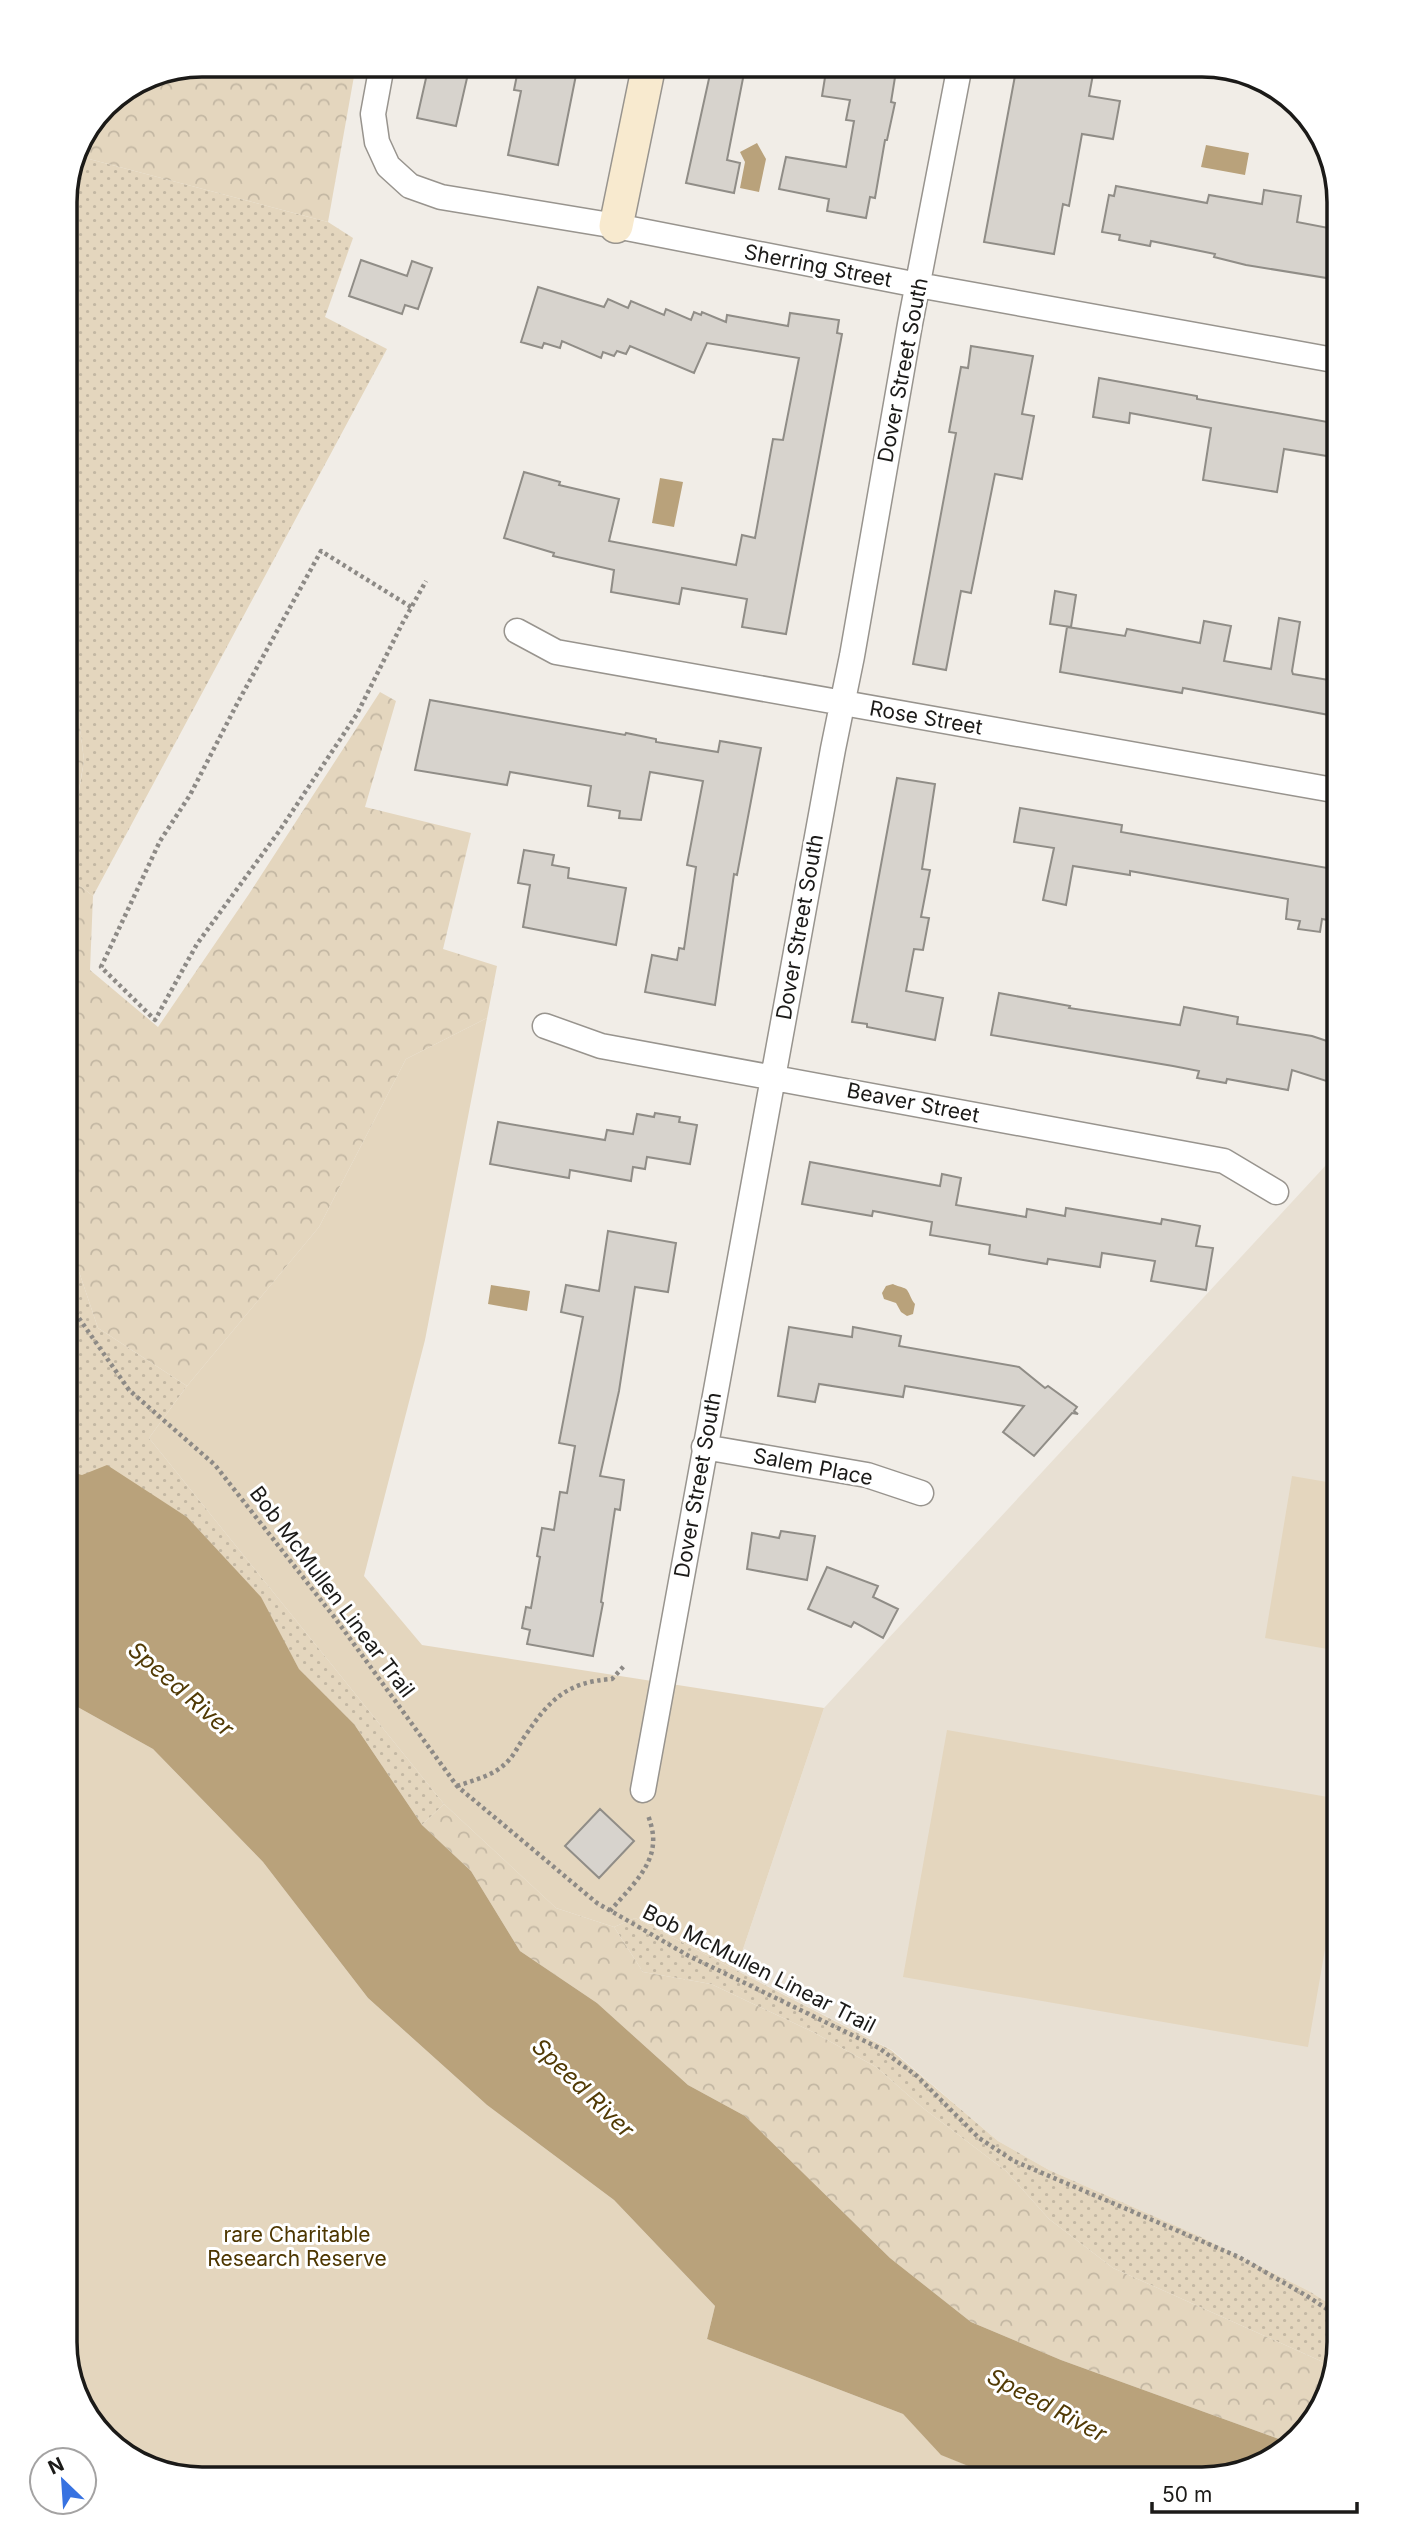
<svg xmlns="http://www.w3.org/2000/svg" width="1404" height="2544" font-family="Inter,sans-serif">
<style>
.built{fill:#e8e0d3}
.grass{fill:url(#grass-dots)}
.forest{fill:url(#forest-crowns)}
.park{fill:#e4d6be}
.water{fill:#b9a27b}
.building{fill:#d7d3cd;stroke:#908d87;stroke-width:2}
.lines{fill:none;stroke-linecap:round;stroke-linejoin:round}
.street-casing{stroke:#98948e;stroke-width:27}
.secondary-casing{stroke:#98948e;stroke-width:36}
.path{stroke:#8d8a86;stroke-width:4.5;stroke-dasharray:3.5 3.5;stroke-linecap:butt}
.street{stroke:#fff;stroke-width:24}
.secondary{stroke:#f8eacf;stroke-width:33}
.labels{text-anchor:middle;stroke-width:6;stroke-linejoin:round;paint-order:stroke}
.street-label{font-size:21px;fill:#1b1a18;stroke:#fff}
.park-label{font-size:21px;fill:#4d3600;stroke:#fff}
.water-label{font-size:23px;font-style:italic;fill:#513a05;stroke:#fff}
.rim{fill:none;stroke:#1b1a18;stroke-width:3.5}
</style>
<defs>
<pattern id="grass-dots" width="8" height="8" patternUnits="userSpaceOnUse" patternTransform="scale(1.75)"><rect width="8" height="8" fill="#e4d6be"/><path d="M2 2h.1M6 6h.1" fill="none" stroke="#c3b7a3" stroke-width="1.8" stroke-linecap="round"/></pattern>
<pattern id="forest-crowns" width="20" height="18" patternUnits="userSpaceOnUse" patternTransform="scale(1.75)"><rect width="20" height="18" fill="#e4d6be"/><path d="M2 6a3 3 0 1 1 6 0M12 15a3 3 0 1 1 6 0" fill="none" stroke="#c3b7a3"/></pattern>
</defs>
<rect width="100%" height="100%" fill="#f1ede7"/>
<path class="built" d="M 1339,1151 L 1339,2310 L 1309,2291 L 1199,2236 L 1049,2170 L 998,2141 L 892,2050 L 736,1970 L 824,1708 Z"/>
<path class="grass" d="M 74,155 L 328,222 L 353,238 L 325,317 L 387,349 L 93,896 L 65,874 L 84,761 L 73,667 L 65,646 L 65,193 Z
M 65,1243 L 71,1248 L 98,1328 L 187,1386 L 149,1438 L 444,1804 L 422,1825 L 354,1724 L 299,1669 L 260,1597 L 187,1517 L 155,1497 L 65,1470 Z
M 635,1918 L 891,2050 L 998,2141 L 1049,2170 L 1199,2236 L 1309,2291 L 1339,2310 L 1339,2342 L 1332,2366 L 1113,2268 L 1049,2219 L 1006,2171 L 923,2108 L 876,2067 L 813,2032 L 711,1984 L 643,1972 L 614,1927 Z"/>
<path class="forest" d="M 202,65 L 356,65 L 328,222 L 74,155 L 75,149 L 105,105 L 150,75 Z
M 65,646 L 73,667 L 84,761 L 65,868 Z
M 380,692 L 396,701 L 365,807 L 471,833 L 443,949 L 497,966 L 487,1018 L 406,1059 L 319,1227 L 187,1386 L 98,1328 L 71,1248 L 65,1243 L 65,874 L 93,896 L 90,970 L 158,1027 L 249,894 Z
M 444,1804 L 556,1908 L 614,1927 L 643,1972 L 711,1984 L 813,2032 L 876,2067 L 923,2108 L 1006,2171 L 1049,2219 L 1113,2268 L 1332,2366 L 1316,2419 L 1287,2442 L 1061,2360 L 971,2322 L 890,2258 L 745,2116 L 688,2085 L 597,2003 L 520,1951 L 471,1871 L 422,1825 Z"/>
<path class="park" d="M 487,1018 L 425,1340 L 364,1576 L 422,1645 L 824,1708 L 736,1970 L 635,1918 L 614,1927 L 556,1908 L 444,1804 L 149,1438 L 187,1386 L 319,1227 L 406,1059 Z
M 1292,1476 L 1339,1484 L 1339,1651 L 1265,1638 Z
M 65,1700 L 153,1749 L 263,1862 L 368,1998 L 487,2105 L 614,2200 L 715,2306 L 707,2339 L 903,2414 L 942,2455 L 993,2476 L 1035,2470 L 1044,2479 L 193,2479 L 125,2456 L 75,2395 L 65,2342 Z
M 947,1730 L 1339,1799 L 1339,1869 L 1308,2047 L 903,1977 Z"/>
<path class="water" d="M 757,143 L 766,159 L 759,192 L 740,188 L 745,162 L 740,152 Z
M 1206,145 L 1249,153 L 1245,175 L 1201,167 Z
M 660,478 L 683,482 L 674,527 L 652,523 Z
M 893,1284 C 896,1286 903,1287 906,1289 C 909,1291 911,1300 915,1304 L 913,1314 L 907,1316 L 901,1312 L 896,1303 L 884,1299 L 882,1293 L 886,1286 Z
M 491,1285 L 530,1291 L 527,1311 L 488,1304 Z
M 107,1465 L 187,1517 L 261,1597 L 299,1669 L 354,1724 L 422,1825 L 471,1871 L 520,1951 L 597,2003 L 688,2085 L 745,2116 L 890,2258 L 971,2322 L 1061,2360 L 1287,2442 L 1255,2469 L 1202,2479 L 1044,2479 L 1035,2470 L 993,2476 L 941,2455 L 903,2414 L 707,2339 L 715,2306 L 614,2200 L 487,2105 L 368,1998 L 263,1862 L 153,1749 L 65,1700 L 65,1470 L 82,1475 Z"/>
<path class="building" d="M 429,65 L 470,65 L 456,126 L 417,118 Z
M 519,65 L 578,65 L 558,165 L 508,155 L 521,91 L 514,90 Z
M 712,65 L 729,65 L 745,68 L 727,160 L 740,163 L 734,193 L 686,183 Z
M 827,65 L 864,69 L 865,65 L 897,65 L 891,102 L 895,103 L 887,140 L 885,140 L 875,198 L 870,197 L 866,218 L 827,211 L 829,199 L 779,189 L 786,157 L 846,167 L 854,121 L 846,120 L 850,100 L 822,96 Z
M 1017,65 L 1074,65 L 1094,69 L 1089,96 L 1120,101 L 1113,139 L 1082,134 L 1069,206 L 1063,204 L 1054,254 L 984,242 Z
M 1116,186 L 1207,203 L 1209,195 L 1262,204 L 1264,190 L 1301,196 L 1297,222 L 1339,230 L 1339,280 L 1246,265 L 1214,257 L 1215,254 L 1151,241 L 1150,246 L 1119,240 L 1120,235 L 1102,232 L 1109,195 L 1114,196 Z
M 361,260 L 407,276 L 412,261 L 432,268 L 418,309 L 405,305 L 402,314 L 349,296 Z
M 538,287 L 604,307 L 608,299 L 628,308 L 631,301 L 664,315 L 666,309 L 691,320 L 694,312 L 701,315 L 702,312 L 726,322 L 727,315 L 788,326 L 790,313 L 839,320 L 837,333 L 842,334 L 786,634 L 742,627 L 747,599 L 682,588 L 679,604 L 611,592 L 614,570 L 553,556 L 554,553 L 504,538 L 524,472 L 560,482 L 559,485 L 619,499 L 609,541 L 736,565 L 742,535 L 755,538 L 773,439 L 783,440 L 799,358 L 707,343 L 694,373 L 630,346 L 626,354 L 617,351 L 614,356 L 603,352 L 601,358 L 562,341 L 560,348 L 544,343 L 542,348 L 521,342 Z
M 971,346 L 1033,356 L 1022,414 L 1034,416 L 1022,479 L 995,474 L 971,593 L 961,591 L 946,670 L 913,664 L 956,433 L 949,432 L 961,367 L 968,368 Z
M 1099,378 L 1197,396 L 1197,399 L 1339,424 L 1339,458 L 1284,449 L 1277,492 L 1203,480 L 1211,428 L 1130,413 L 1129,423 L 1093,417 Z
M 1055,591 L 1076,595 L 1071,627 L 1050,624 Z
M 1279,618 L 1300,622 L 1292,671 L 1293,674 L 1335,681 L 1329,715 L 1183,688 L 1182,693 L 1060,672 L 1067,627 L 1125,636 L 1127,629 L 1200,643 L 1204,621 L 1231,626 L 1224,661 L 1271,669 Z
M 430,700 L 625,735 L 626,733 L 656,739 L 656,742 L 718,752 L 720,741 L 761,748 L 737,875 L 734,874 L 715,1005 L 645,992 L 652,955 L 677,960 L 679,948 L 684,949 L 696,867 L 687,865 L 703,781 L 650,772 L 641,820 L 619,818 L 620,811 L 588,806 L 591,786 L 510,772 L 507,785 L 415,770 Z
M 897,778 L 935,784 L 922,869 L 930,870 L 921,917 L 929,918 L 923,950 L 914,949 L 906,991 L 943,998 L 935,1040 L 867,1027 L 867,1024 L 852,1022 Z
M 1020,808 L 1122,825 L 1121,832 L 1339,870 L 1339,922 L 1322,919 L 1320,932 L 1298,929 L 1300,921 L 1286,919 L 1288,899 L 1130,871 L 1130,875 L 1073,866 L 1066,905 L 1043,900 L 1054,848 L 1014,842 Z
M 524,850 L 554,855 L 552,865 L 569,868 L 568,878 L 626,888 L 616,945 L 523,927 L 530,885 L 518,883 Z
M 999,993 L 1070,1006 L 1069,1008 L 1180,1025 L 1184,1007 L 1238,1017 L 1237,1024 L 1312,1036 L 1339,1045 L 1339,1085 L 1292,1070 L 1288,1090 L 1227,1079 L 1226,1083 L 1197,1078 L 1199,1071 L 1173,1066 L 991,1035 Z
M 655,1113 L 680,1117 L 679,1122 L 697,1125 L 690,1164 L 647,1157 L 645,1169 L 633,1167 L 631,1181 L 570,1170 L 569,1178 L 490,1164 L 498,1122 L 605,1140 L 607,1130 L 633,1134 L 637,1114 L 654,1117 Z
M 810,1162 L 940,1186 L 942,1174 L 961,1178 L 956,1205 L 1026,1217 L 1027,1209 L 1065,1216 L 1066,1208 L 1161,1224 L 1162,1219 L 1200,1226 L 1196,1246 L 1213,1248 L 1206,1290 L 1151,1281 L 1155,1261 L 1102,1253 L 1100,1267 L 1048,1259 L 1047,1264 L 989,1254 L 990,1245 L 930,1235 L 932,1222 L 873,1211 L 872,1216 L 802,1204 Z
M 608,1231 L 676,1243 L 668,1292 L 635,1287 L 619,1391 L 600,1476 L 624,1480 L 620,1510 L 615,1509 L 601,1602 L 603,1603 L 593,1656 L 527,1644 L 530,1630 L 522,1628 L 526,1607 L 531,1608 L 540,1557 L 537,1556 L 542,1528 L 554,1530 L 560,1492 L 567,1493 L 575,1446 L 559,1443 L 583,1317 L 561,1312 L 566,1285 L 599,1291 Z
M 789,1327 L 852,1337 L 853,1327 L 901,1336 L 899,1346 L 1019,1367 L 1045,1388 L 1048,1386 L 1077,1407 L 1074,1411 L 1078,1414 L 1072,1413 L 1034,1456 L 1003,1432 L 1024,1406 L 905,1386 L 903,1397 L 819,1384 L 815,1402 L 778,1396 Z
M 781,1531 L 815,1536 L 807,1580 L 747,1569 L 752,1533 L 779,1538 Z
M 827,1567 L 878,1586 L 873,1597 L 898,1609 L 883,1638 L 854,1622 L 851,1627 L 808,1609 Z
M 600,1809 L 634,1841 L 599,1878 L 565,1846 Z"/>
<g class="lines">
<g class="street-casing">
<path id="street" d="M 382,65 L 373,114 L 377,142 L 388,166 L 410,186 L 441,197 L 616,226 L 918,285 L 1339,361
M 517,631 L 556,652 L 1339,791
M 545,1026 L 601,1046 L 1224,1161 L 1276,1192
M 704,1447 L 867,1475 L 921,1493
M 643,1790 L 833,749 L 852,656 L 910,324 L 960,65"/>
</g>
<g class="secondary-casing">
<path id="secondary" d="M 616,226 L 649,65"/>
</g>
<path class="path" d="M 411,607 L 321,551 L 238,702 L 190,795 L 160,841 L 101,967 L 155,1020 L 197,944 L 280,830 L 357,714 L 402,624 L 426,581
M 65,1213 L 69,1113 L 65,1089
M 65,1224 L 67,1301 L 129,1390 L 215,1465 L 335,1618 L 457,1786 L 597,1903 L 689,1956 L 879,2048 L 917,2076 L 979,2138 L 1014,2161 L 1239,2257 L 1307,2296 L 1339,2317
M 457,1786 C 474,1780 493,1776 506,1763 C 514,1756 519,1744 525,1736 C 550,1699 567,1682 612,1679 L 624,1666
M 610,1911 C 626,1892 652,1869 653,1843 C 654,1834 651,1824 648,1815"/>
<use href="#street" class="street"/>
<use href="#secondary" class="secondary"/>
</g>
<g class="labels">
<g class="street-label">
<text transform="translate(818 266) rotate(11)" y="7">Sherring Street</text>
<text transform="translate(903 370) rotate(-79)" y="7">Dover Street South</text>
<text transform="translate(926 718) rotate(10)" y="7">Rose Street</text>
<text transform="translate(800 927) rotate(-80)" y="7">Dover Street South</text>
<text transform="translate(913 1103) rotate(11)" y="7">Beaver Street</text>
<text transform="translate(813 1467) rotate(11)" y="7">Salem Place</text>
<text transform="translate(698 1485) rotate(-80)" y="7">Dover Street South</text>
<text transform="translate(332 1592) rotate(53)" y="7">Bob McMullen Linear Trail</text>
<text transform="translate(759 1969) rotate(27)" y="7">Bob McMullen Linear Trail</text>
</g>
<g class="park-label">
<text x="297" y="2242">rare Charitable<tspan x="297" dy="24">Research Reserve</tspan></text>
</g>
<g class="water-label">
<text transform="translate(181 1689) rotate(41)" y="8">Speed River</text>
<text transform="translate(583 2088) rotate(44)" y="8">Speed River</text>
<text transform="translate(1047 2405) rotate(28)" y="8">Speed River</text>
</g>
</g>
<path d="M0 0H1404V2544H0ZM202 77H1202A125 125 0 0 1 1327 202V2342A125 125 0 0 1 1202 2467H202A125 125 0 0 1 77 2342V202A125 125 0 0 1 202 77Z" fill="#fff" fill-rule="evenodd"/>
<path class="rim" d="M202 77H1202A125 125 0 0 1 1327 202V2342A125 125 0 0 1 1202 2467H202A125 125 0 0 1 77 2342V202A125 125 0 0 1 202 77Z"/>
<g transform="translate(63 2481) rotate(335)"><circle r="33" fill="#ffffff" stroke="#a4a3a3" stroke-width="2"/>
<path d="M0-5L12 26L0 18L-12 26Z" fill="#3772e1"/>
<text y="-10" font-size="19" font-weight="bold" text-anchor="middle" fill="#1b1a18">N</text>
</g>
<path d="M1152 2502v10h205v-10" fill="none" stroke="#1b1a18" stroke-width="3.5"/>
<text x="1162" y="2502" font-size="21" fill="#1b1a18" stroke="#ffffff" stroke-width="5" paint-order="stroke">50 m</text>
</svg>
